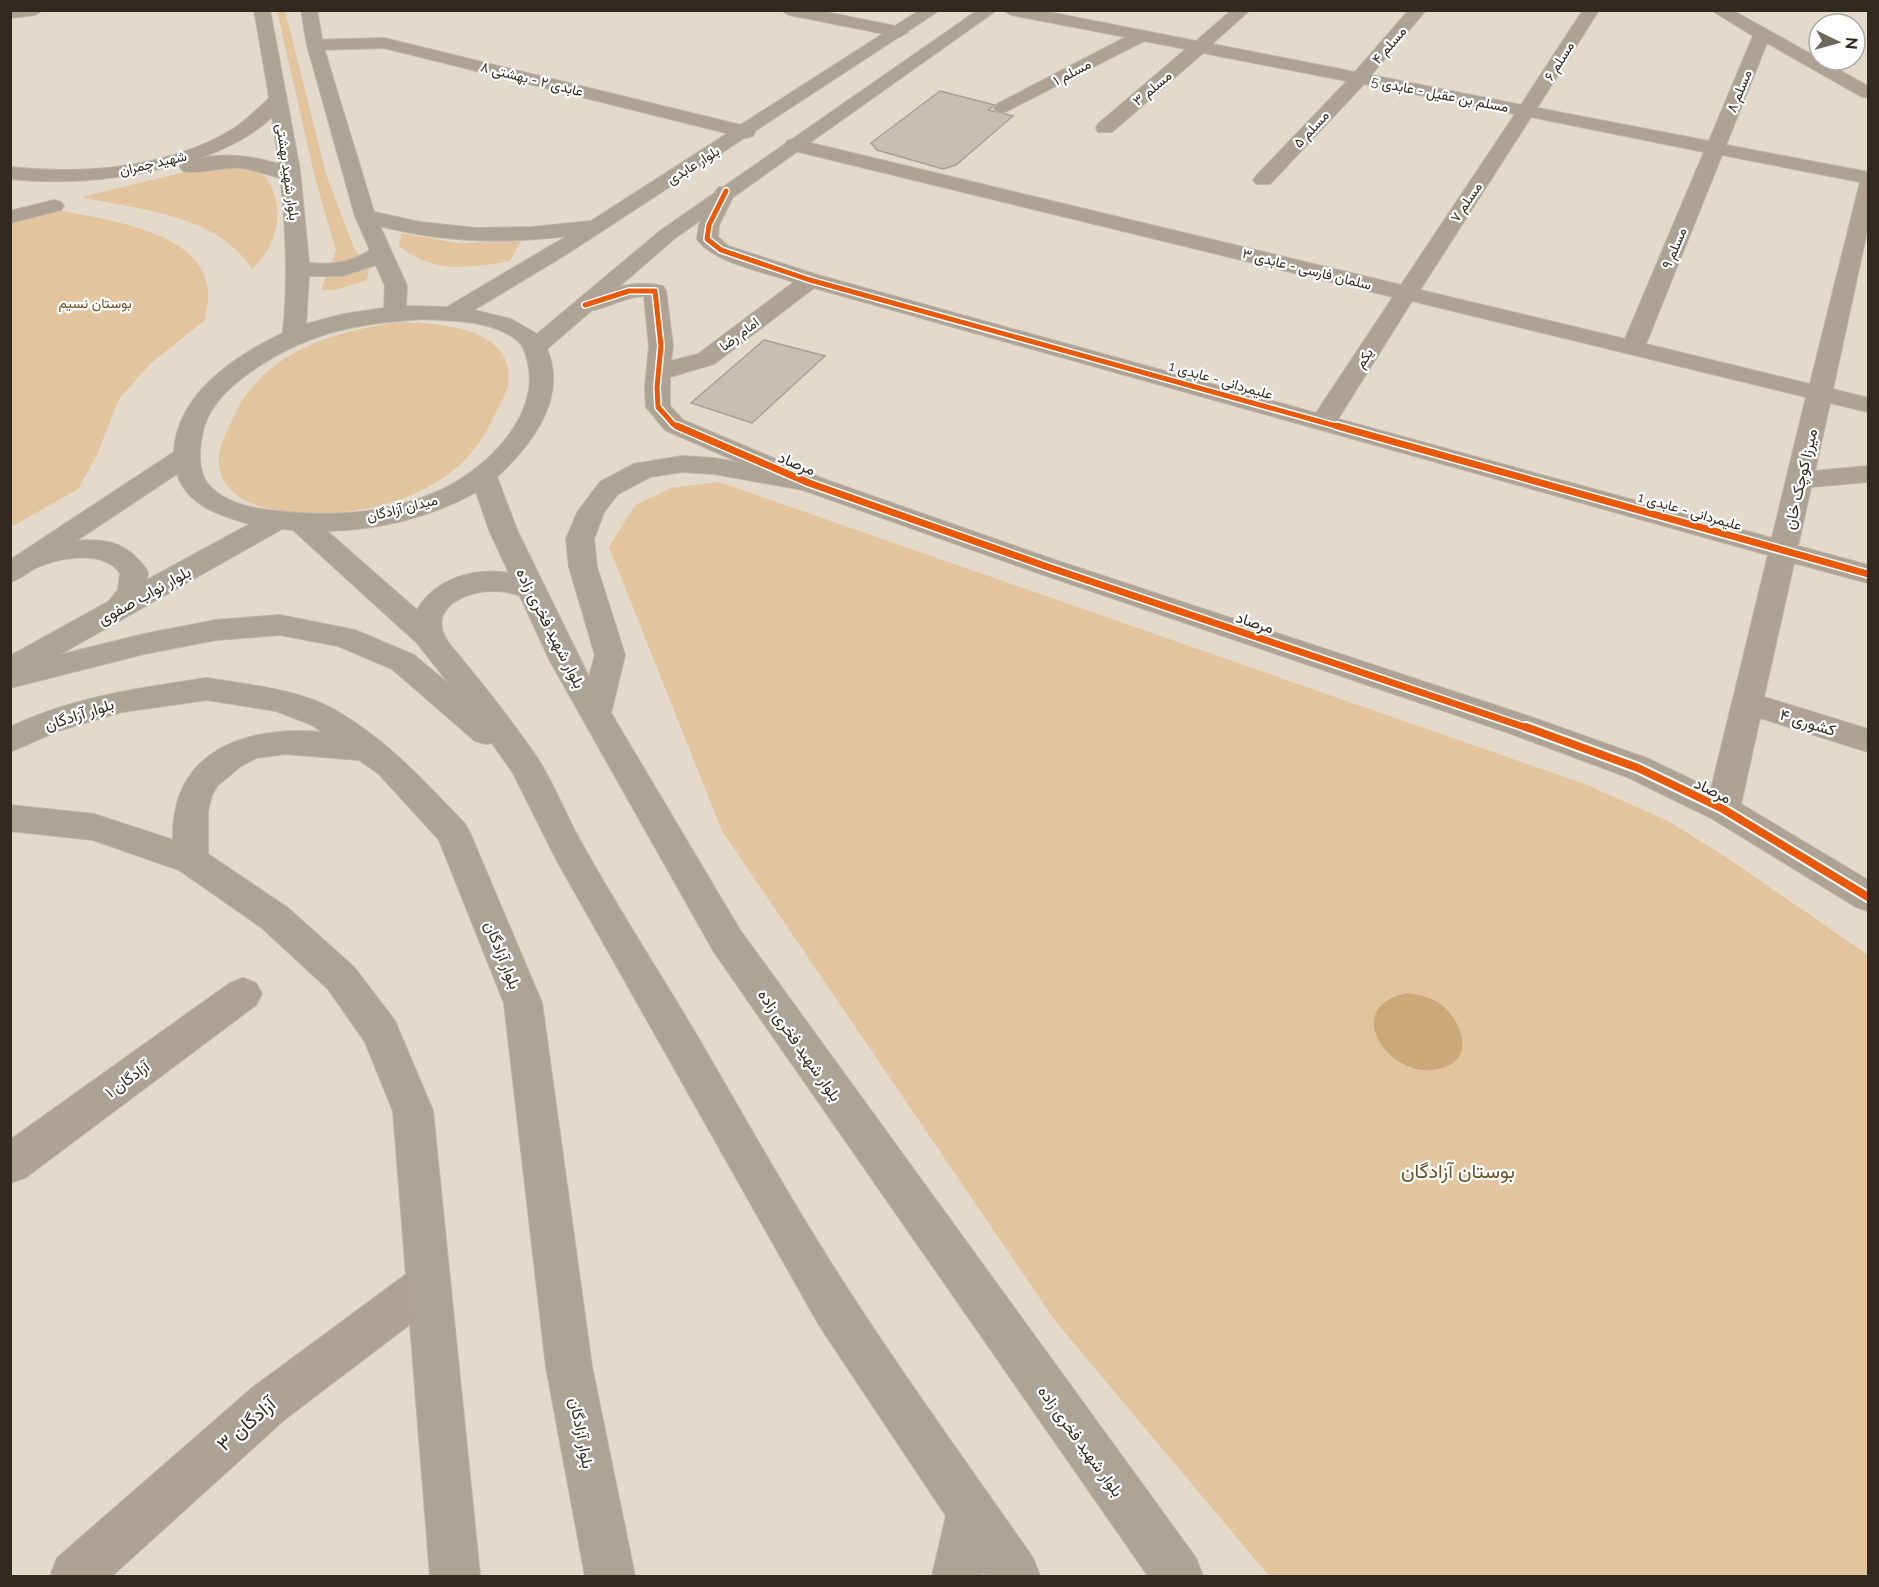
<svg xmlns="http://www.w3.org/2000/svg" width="1879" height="1587" viewBox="0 0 1879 1587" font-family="Raleway,Vazirmatn,sans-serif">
<rect width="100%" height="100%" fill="#e4dacc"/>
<!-- green -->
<g fill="#e2c59e">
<polygon points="277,11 285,11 326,174 354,248 369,270 367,280 335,290 321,290 336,251 315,178"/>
<path d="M231 166 260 171C288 200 280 244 252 269 217 214 139 210 81 197L185 172Z"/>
<path d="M49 208C95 219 195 227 207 284 210 296 207 308 205 320L150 364 119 399 96 457 78 489 11 527 10 221Z"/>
<path d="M401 233 457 243 521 241 510 261C471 268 432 274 399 246Z"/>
<path d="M402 322C440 323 517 328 508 385 506 395 499 406 495 414 482 444 462 468 433 484 394 507 346 515 302 514 280 513 245 506 230 489 214 471 217 451 227 431 233 420 237 408 244 398 279 346 344 329 402 322Z"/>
<polygon points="719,482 1585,784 1670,822 1729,859 1868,955 1868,1576 1269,1576 1056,1322 722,831 609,547 635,505 671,488"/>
</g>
<!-- water -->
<path fill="#caa87a" d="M1408 993C1419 995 1430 997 1439 1003 1461 1018 1477 1058 1442 1068 1391 1084 1337 1006 1408 993Z"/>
<!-- building -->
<g fill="#c7bfb4" stroke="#a8a096" stroke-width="1.5">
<polygon points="940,91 995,105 988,110 1013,116 956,165 943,169 877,150 871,143"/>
<polygon points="764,340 825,356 752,423 691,403"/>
</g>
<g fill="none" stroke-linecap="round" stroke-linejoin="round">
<!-- minor casing -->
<g stroke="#bfb6ab" stroke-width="2">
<g id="minor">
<polygon points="10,10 43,10 35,15 10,18"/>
<polygon points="781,10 816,10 900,27 908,32 900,37 789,15"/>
<path d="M1003 10H1038L1196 41 1232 10H1250L1212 44 1355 72 1409 10H1426L1371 75 1521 105 1583 10H1599L1537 108 1709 141 1753 36 1711 10H1732L1868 86V98L1862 97 1767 43 1726 145 1868 172V227L1833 389 1868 398V412L1830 403 1815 471 1868 466V482L1811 487 1798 546 1868 565V583L1794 563 1764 697 1868 729V752L1760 718 1741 804 1868 880V911L1856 907 1711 818 1627 777 1509 733 1035 572 800 489 665 430 646 407 645 387 649 346 644 296C622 296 599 315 577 310L574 305 577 300C606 290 632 279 663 286L666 291 673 346 671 361 698 354 794 282C767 273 712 262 697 239L699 225 716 191 719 187H733L736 191 719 225 718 237 728 246 818 275 1316 413 1393 297 787 149 785 145 787 141 794 139 1401 285 1515 114 1364 84 1270 184H1256L1253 180 1256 176 1347 81 1203 53 1112 132H1098L1096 128 1098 124 1186 49 1144 41 1003 113 997 112 994 108 997 104 1126 37 1011 15ZM1531 117 1704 152 1625 339 1420 290ZM1722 155 1860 182 1810 384 1646 344ZM814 288 1768 555 1711 789 1649 759 1531 717 1055 560 818 477 683 420 670 406V377L714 364ZM1412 301 1806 397 1772 538 1338 419Z"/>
<polygon points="384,38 753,128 755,132 753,136 746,138 384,48 315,50 307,45 315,40"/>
<path d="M278 95 284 96 287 100C266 130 230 147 198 159 231 151 265 158 296 170L299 174 296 178C281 182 257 169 240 168 223 166 197 175 183 171L180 167 183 163C126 179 69 185 10 179V167C83 175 169 168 233 129 247 120 259 107 272 96Z"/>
<polygon points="54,200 61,202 64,206 61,210 10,223 10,211"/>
<polygon points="243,978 256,983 262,994 256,1005 25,1178 10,1183 10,1140 230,983"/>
<polygon points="427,1263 442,1270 449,1285 442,1300 284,1420 112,1576 50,1576 57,1558 252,1388 412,1270"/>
</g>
</g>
<!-- major casing -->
<g stroke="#bfb6ab" stroke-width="2">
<g id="major">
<path d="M254 10H270L300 170 309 263C331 265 351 263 370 250L355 216 307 45 301 10H317L323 45 374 212 420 222 476 228 532 227 591 221 920 10H940L570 252 474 310 511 319 537 334 660 231 978 10H997L674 239 547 349C568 398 532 444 497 477L517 530 589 677 595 655 569 567 566 539 578 511 600 482 634 464 682 456 714 458 809 475 818 477 822 483 818 489 809 491 714 474 682 472 650 477 618 494 604 512 594 539 597 567 625 655 611 713 740 930 1196 1558 1203 1576H1148L714 952 550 661 520 596C485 580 416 603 451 646 481 682 510 718 536 756 554 783 565 814 581 842 617 907 658 970 696 1034 747 1121 796 1210 851 1294 909 1384 972 1470 1033 1558L1040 1576H986L983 1572 982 1576H932L946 1516 819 1325 556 859 513 773 492 743 486 744 475 741 392 669 338 646 280 635 216 640 144 654 10 688V656L108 602 118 590 120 573C104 550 63 557 40 566 29 570 22 579 10 582V560L174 452C177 394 235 356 283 333 294 224 273 118 254 10ZM380 226C441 242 505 244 567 236L447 307 406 306 407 286ZM376 265 385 286 384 308 344 314 306 324 309 276H342ZM424 319C455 321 495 320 519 342 525 348 526 356 528 363 540 416 487 468 443 489 395 512 339 517 287 512 261 510 226 506 208 484 198 472 199 450 202 436 206 411 223 393 242 378 300 334 353 323 424 319ZM177 474C188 506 220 516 250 524L147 580 148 572C130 544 109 538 76 541ZM476 492 489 530 509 573C474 567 435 579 417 610L327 531C378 530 432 517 476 492ZM282 529 293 530 417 643 450 685 414 655 355 630 280 615 216 620 144 634 59 655Z"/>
<path d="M207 678C248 685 298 689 335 710 386 739 425 782 465 824L470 833 542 1003 592 1367 635 1576H585L546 1367 504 1003 439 840 379 774 359 760 285 754 256 758 241 766 217 786 212 795 208 811V854L288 908 354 967 395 1021 433 1111 480 1576H430L393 1111 365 1042 328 989 262 928 179 870 93 840 10 831V805L94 814 173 840C171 750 245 726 322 732L312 725 276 711 207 700 122 712 58 731 10 752V727C72 697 140 688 207 678Z"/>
</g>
</g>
<!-- minor -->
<use href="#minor" fill="#ada293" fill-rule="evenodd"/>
<!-- major -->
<use href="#major" fill="#aea495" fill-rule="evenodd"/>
<!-- cycleway-far2 casing -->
<g stroke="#fff" stroke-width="8">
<g id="cycleway-far2">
<polyline points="726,191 709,225 707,239 721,250 810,280 1343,428"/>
<polyline points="585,305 629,291 655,291 661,346 657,387 658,407 674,425 681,428"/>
</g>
</g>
<!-- cycleway-far1 casing -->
<g stroke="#fff" stroke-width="10">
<g id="cycleway-far1">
<polyline points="677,426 809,483 1045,566 1530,729"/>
<polyline points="1337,426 1868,574"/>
</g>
</g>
<!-- cycleway casing -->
<g stroke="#fff" stroke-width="12">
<polyline id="cycleway" points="1526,727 1638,768 1723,809 1868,897"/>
</g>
<!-- cycleway-far2 -->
<use href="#cycleway-far2" stroke="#e8590c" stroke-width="5"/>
<!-- cycleway-far1 -->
<use href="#cycleway-far1" stroke="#e8590c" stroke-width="7"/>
<!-- cycleway -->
<use href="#cycleway" stroke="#e8590c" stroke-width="8"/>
</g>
<g text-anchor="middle" stroke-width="4.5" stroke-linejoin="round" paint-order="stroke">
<!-- far-street labels -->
<g font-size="14" fill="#322a20" stroke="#fff">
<text transform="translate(1389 45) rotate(-49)" y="5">مسلم ۴</text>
<text transform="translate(1559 61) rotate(-58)" y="5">مسلم ۶</text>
<text transform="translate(1072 72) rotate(-28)" y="5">مسلم ۱</text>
<text transform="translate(532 79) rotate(14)" y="5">عابدی ۲ - بهشتی ۸</text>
<text transform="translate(1152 88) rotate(-40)" y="5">مسلم ۳</text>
<text transform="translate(1739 91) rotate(-68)" y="5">مسلم ۸</text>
<text transform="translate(1440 94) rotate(11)" y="5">مسلم بن عقیل - عابدی 5</text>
<text transform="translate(1311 129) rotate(-47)" y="5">مسلم ۵</text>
<text transform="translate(153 163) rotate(-13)" y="5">شهید چمران</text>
<text transform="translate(693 165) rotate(-32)" y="5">بلوار عابدی</text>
<text transform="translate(288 172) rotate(82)" y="5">بلوار شهید بهشتی</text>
<text transform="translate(1466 202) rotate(-56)" y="5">مسلم ۷</text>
<text transform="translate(1674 248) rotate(-67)" y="5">مسلم ۹</text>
<text transform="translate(1307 269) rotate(14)" y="5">سلمان فارسی - عابدی ۳</text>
<text transform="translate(739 334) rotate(-37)" y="5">امام رضا</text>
<text transform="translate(1364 358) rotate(-58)" y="5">یکم</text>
<text transform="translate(1221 380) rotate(16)" y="5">علیمردانی - عابدی 1</text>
<text transform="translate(402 508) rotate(-14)" y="5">میدان آزادگان</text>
<text transform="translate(1690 511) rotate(16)" y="5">علیمردانی - عابدی 1</text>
</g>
<!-- far-park labels -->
<g font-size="14" fill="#6f5022" stroke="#fff">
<text x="95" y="308">بوستان نسیم</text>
</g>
<!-- street labels -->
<g font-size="16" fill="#322a20" stroke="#fff">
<text transform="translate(797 463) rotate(22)" y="6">مرصاد</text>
<text transform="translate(1800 479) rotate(-77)" y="6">میرزا کوچک خان</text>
<text transform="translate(144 595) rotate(-29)" y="6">بلوار نواب صفوی</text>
<text transform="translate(1255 622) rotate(18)" y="6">مرصاد</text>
<text transform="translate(551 628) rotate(63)" y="6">بلوار شهید فخری زاده</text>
<text transform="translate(79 714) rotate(-18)" y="6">بلوار آزادگان</text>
<text transform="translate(1808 722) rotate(17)" y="6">کشوری ۴</text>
<text transform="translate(1713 790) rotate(26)" y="6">مرصاد</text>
<text transform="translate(503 955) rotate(68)" y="6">بلوار آزادگان</text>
<text transform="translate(800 1045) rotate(55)" y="6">بلوار شهید فخری زاده</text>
<text transform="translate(127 1079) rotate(-36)" y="6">آزادگان ۱</text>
<text transform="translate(582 1433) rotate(79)" y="6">بلوار آزادگان</text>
<text transform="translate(1081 1441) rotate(54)" y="6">بلوار شهید فخری زاده</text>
</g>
<!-- near-park labels -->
<g font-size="20" fill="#6f5022" stroke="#fff">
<text x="1458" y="1178">بوستان آزادگان</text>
</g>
<!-- near-street labels -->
<g font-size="20" fill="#322a20" stroke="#fff">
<text transform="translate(246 1424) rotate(-41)" y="7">آزادگان ۳</text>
</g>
</g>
<!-- border -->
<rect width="1879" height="1587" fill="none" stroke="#322a20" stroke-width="24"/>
<!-- north arrow -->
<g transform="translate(1837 42) rotate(95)"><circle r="28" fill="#ffffff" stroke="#adaaa6" stroke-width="1.5"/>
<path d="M0-4.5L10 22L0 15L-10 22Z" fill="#70685c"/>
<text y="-9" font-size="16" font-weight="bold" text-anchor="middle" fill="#322a20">N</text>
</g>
</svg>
